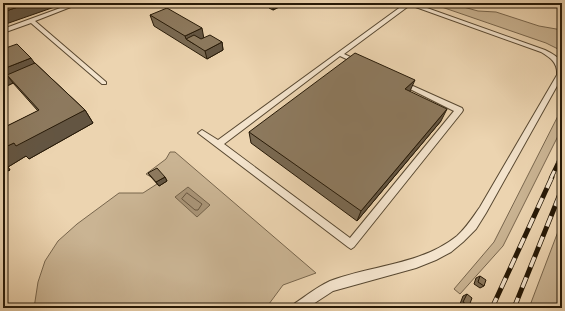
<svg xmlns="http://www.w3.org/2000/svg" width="565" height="311" viewBox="0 0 565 311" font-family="'Sorts Mill Goudy',serif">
<rect width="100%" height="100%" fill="#ecd4b0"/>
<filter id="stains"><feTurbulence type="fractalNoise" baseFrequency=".005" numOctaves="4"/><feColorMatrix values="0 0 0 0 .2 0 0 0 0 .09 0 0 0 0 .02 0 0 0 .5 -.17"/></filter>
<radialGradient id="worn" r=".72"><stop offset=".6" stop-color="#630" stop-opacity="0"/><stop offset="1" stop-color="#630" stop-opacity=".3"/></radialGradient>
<!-- green -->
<g fill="#cab493" stroke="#78664d">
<polygon points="430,3 449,3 478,11 496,12 539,26 562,30 562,51 546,43"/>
<polygon points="562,108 562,128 503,246 460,294 454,289 494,242"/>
<polygon points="170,152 175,152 316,273 283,285 266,308 34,308 38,282 45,261 58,241 77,224 119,193 143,193 157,184 159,186 166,181 159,172 151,177 146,174 166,159"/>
<polygon points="562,221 562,308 529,308"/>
</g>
<!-- water -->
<polygon fill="#a99477" stroke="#75634a" points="188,187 210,205 197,217 175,197"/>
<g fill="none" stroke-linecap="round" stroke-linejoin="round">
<!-- shore -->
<polygon stroke="#68563f" stroke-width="1" points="187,193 202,204 198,210 195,210 182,199"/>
<!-- lane casing -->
<g stroke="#584831" stroke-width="2">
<g id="lane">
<polygon points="74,3 81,3 35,21 106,82 106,84 102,84 31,23 3,33 3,29"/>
<path d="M406 3H413L545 50C561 58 562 60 562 77L486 213 476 229 463 242 451 252 436 260 416 268 333 291 307 308H292L294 304C306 296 317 287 330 281 372 265 421 265 457 236 466 228 473 217 480 207L557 75C558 63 551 58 541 52L410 5 344 54 359 61V63H355L340 56 224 144 350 238 454 111 400 84V82H404L462 108 463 110 462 112 354 247 351 249 348 247 198 133 202 130 218 140Z"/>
</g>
</g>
<!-- lane -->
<use href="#lane" fill="#f3e3cc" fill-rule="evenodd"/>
<!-- rail-far1 casing -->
<g stroke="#261907" stroke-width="4.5">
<polyline id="rail-far1" points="551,178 562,155"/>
</g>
<!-- rail casing -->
<g stroke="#261907" stroke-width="5">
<g id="rail">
<polyline points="492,308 552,177"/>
<polyline points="514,308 562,189"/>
</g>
</g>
<!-- rail-far1 -->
<use href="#rail-far1" stroke="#f3e3cc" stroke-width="3" stroke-dasharray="8" stroke-linecap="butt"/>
<!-- rail -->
<use href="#rail" stroke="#f3e3cc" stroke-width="3.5" stroke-dasharray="11" stroke-linecap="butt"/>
</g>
<!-- wall -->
<g fill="#796952" stroke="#261907">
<polygon points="269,4 279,7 273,10 269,8"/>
<polygon points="150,15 204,38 222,42 223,50 207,59 154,26"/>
<polygon points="3,49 35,63 85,110 93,123 29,159 26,156 8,167 10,170 3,173 3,128 38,111 13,83 3,88"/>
<polygon points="410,91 410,92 441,121 357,221 251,143 249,132"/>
<polygon points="148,173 165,177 167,181 159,186 151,177"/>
<polygon points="480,276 484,286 480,288 474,284 476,278"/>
<polygon points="467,294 469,306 466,308 460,304 463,296"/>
</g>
<!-- shaded-wall -->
<g fill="#635542" stroke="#261907">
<polygon points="30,3 66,3 3,25 3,12"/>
<polygon points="279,3 279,7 273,10 273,6"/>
<polygon points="202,28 204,39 194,44 186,39 185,36"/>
<polygon points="222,42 223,50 207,59 205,51"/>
<polygon points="31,58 40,71 7,75 13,83 3,88 3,69"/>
<polygon points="415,80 410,91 401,100 405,89"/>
<polygon points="447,109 441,121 357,221 361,211"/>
<polygon points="85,110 93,123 29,159 26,156 8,167 10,170 3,173 3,148"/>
<polygon points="165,177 167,181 159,186 156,182"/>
</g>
<!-- building -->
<g fill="#8d7a5f" stroke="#261907">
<polygon points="3,3 30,3 3,12"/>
<polygon points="271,3 279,3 273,6 269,4"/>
<polygon points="167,8 202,28 185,36 150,15"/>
<polygon points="194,35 201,39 210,35 222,42 205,51 186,39"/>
<polygon points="17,44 31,58 3,69 3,49"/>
<polygon points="355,53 415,80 405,89 447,109 361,211 249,132"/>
<polygon points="35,63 85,110 16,146 14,143 3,148 3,128 39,110 7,75"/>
<polygon points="157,168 165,177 156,182 148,173"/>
<polygon points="480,276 486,280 484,286 478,282"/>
<polygon points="467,294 472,298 469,306 463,302"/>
</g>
<!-- margin -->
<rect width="565" height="311" fill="none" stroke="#ecd4b0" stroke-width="16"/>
<rect x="4" y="4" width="557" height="303" fill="none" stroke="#261907" stroke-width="2"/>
<rect x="8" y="8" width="549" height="295" fill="none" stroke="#261907"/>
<rect width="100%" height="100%" filter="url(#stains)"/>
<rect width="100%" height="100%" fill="url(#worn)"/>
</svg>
